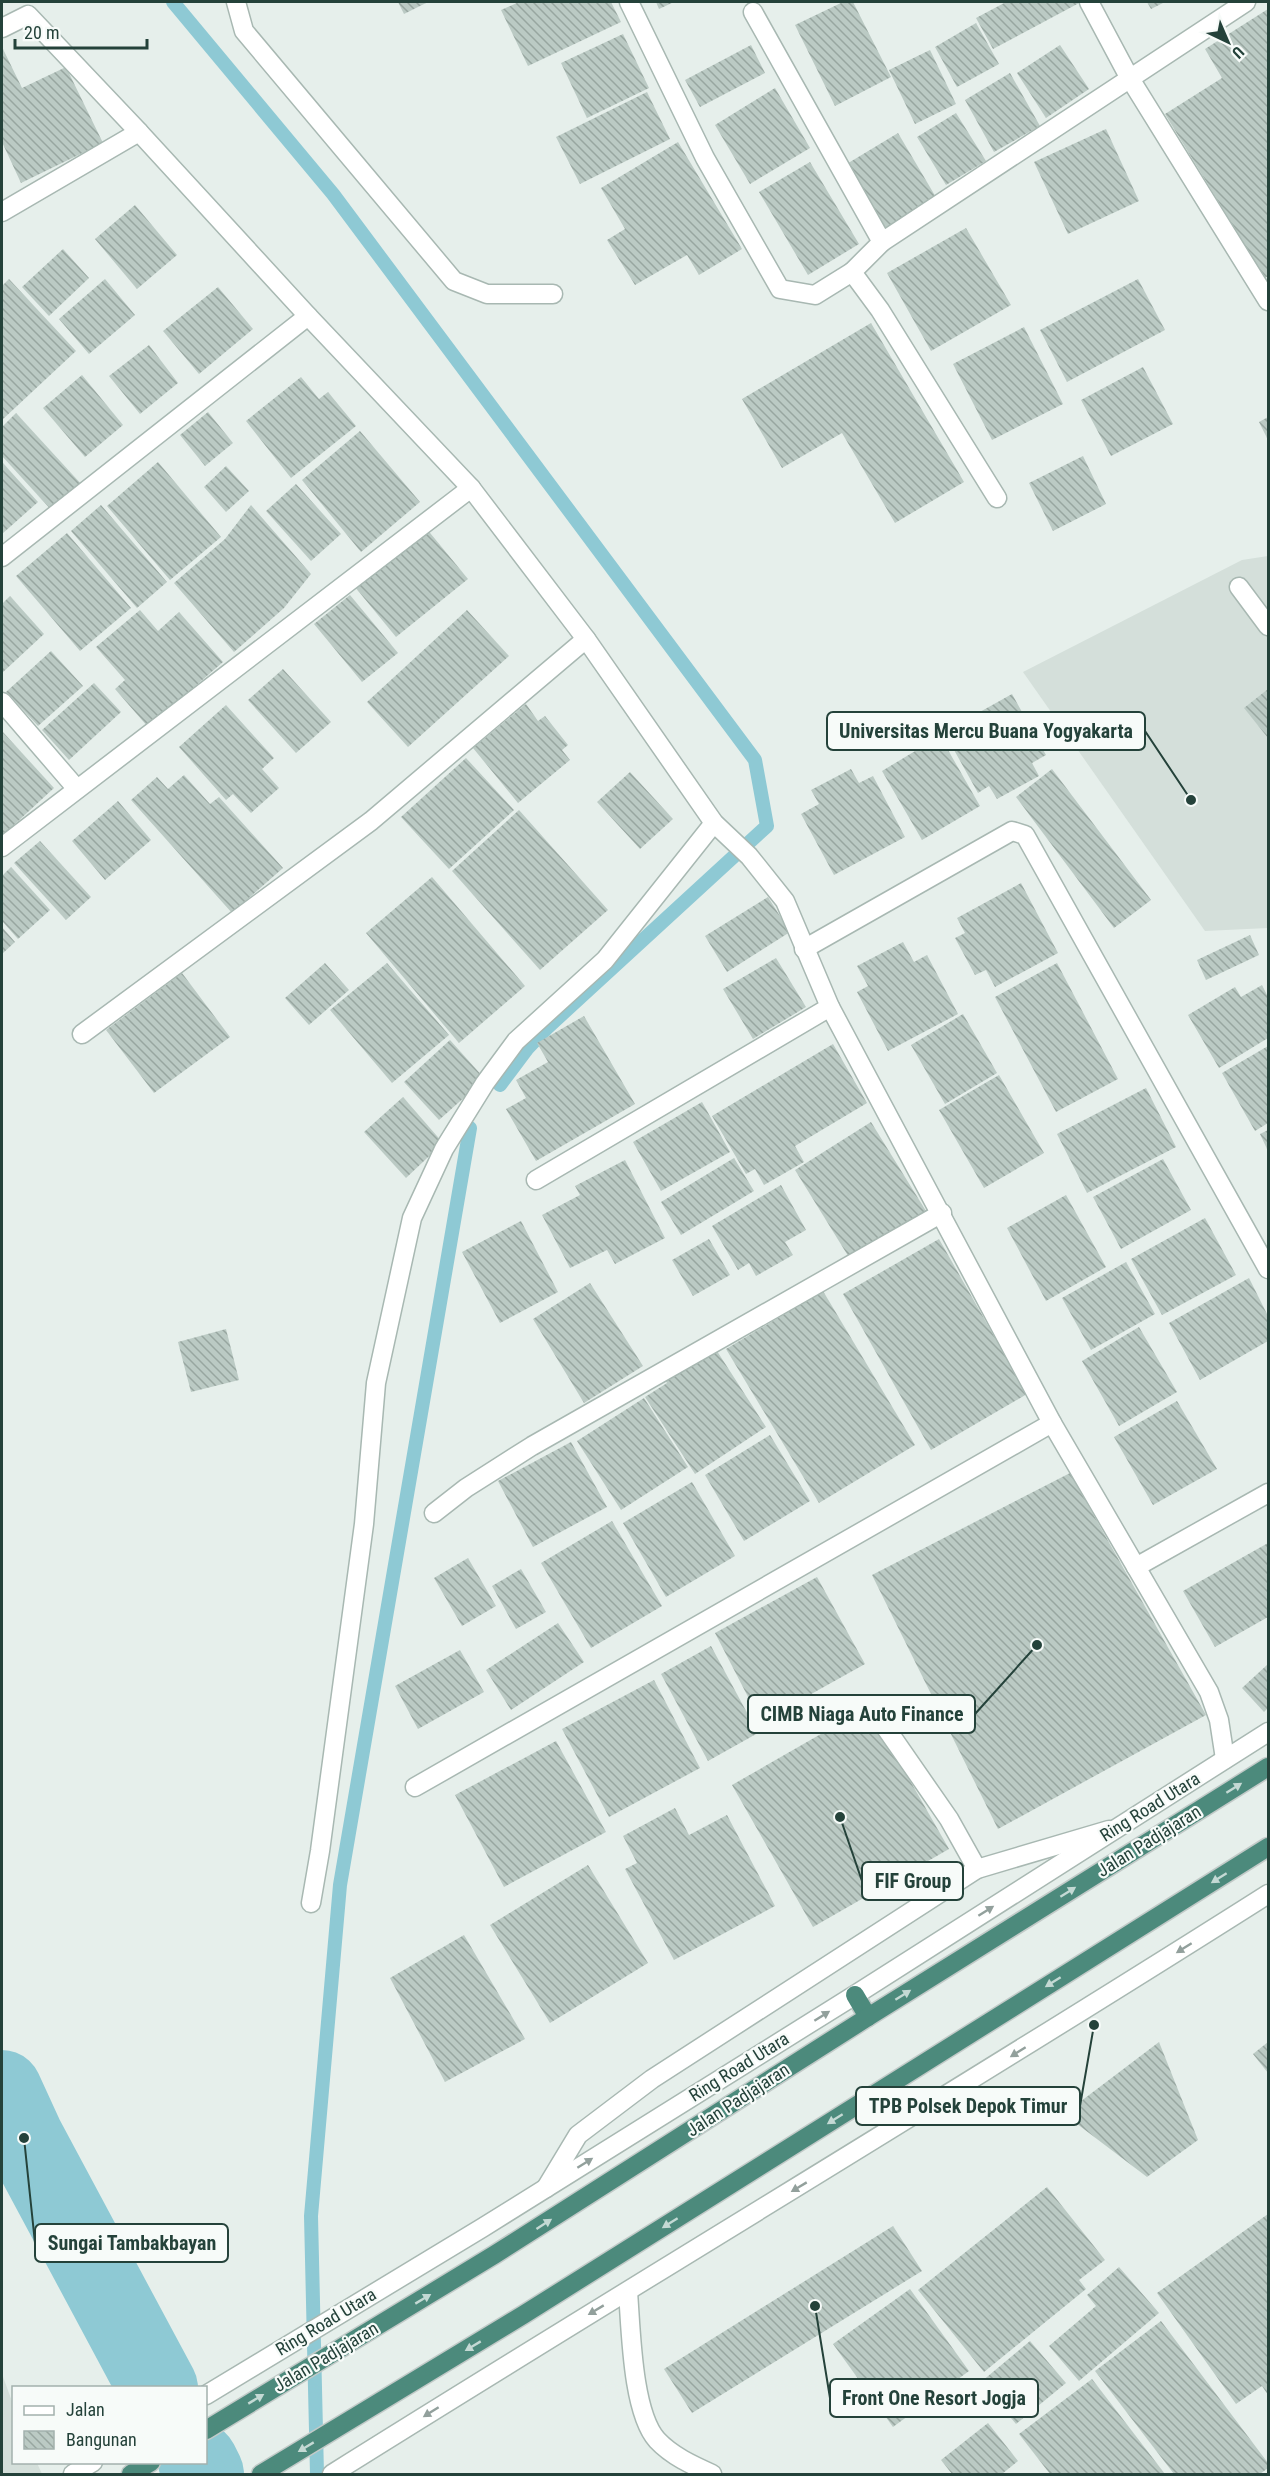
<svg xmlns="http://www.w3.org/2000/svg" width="1270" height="2476" viewBox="0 0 1270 2476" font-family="'Roboto Condensed',sans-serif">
<defs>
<pattern id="building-back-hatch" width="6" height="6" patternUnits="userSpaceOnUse" patternTransform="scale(1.5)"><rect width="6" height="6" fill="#bbcac4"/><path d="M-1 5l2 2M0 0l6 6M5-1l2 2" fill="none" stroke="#98a6a0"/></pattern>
</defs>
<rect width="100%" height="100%" fill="#e6efeb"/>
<!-- built -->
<g fill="#d4dfda">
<polygon points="1268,556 1268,928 1205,931 1023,672 1242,560"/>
<polygon points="2,2374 13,2404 14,2462 37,2463 42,2474 2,2474"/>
</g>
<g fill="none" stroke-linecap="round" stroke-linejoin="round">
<!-- stream -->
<g stroke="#8ec9d4" stroke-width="14">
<polyline points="173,2 333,194 755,760 767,826 548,1027 527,1049 500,1085"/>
<polyline points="317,2474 311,2216 340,1885 470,1128"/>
</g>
<!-- river -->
<g stroke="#8ec9d4" stroke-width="80">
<polyline points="2,2090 24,2138 158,2388"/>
<polyline points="198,2462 204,2474"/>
</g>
</g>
<!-- building -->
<g fill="url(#building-back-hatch)">
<polygon points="398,2 428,2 404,14"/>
<polygon points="519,2 611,2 621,22 528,66 501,10"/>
<polygon points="656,2 674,2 659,9"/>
<polygon points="843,2 853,2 891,77 835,106 795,25"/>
<polygon points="1006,2 1081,2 993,49 976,18"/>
<polygon points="1147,2 1165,2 1151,9"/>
<polygon points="1268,9 1268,276 1265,278 1165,114 1222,78 1205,49"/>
<polygon points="976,23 999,64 957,87 935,47"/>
<polygon points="623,34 649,88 587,118 561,63"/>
<polygon points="751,45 765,73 700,107 685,80"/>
<polygon points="1060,45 1089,89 1046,118 1017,73"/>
<polygon points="3,49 22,88 66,67 103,143 21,183 2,142"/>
<polygon points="930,50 956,104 915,124 889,70"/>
<polygon points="1010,73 1040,126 994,152 965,100"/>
<polygon points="775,88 810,148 750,184 715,125"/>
<polygon points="647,92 670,139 580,184 556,137"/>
<polygon points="956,113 986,161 946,185 917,137"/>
<polygon points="1106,129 1139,201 1068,234 1034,162"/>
<polygon points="898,133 937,199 884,231 845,165"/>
<polygon points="678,142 742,249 699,275 687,255 635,285 607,240 625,229 601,188"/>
<polygon points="810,162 859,244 808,275 759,192"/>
<polygon points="135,205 177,255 137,289 95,239"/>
<polygon points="966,228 1011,305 931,351 887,273"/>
<polygon points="63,249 89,278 49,316 22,287"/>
<polygon points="9,279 76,351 2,420 2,286"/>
<polygon points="105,279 135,315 89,354 59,319"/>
<polygon points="1138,279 1165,330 1067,382 1040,330"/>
<polygon points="218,287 253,329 199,374 163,331"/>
<polygon points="871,323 964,482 895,523 842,433 782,468 742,399"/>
<polygon points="1024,327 1063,404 992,440 953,364"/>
<polygon points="149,345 178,383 140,414 109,376"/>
<polygon points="1143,367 1173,424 1111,456 1081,400"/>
<polygon points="82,375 123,425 85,457 43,408"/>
<polygon points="301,377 319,399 328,392 356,426 291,478 246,421"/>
<polygon points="208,412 233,443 205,466 180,435"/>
<polygon points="16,413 83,486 54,513 2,456 2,427"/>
<polygon points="1268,417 1268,440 1259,422"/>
<polygon points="360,431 420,502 361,552 302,480"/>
<polygon points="1083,456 1106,504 1053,531 1029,483"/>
<polygon points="2,462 38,502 2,534"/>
<polygon points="158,462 221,537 170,580 107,506"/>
<polygon points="226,466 249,491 226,512 204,487"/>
<polygon points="296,484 341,534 311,561 266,511"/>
<polygon points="101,505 167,582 137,608 71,531"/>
<polygon points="251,505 311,574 284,608 234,652 174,583 225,539"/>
<polygon points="426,528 468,579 396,637 355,587"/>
<polygon points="67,533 131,608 80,651 16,576"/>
<polygon points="350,595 398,653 362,682 314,624"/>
<polygon points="10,596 44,634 2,673 2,604"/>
<polygon points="140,610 158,631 179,612 223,662 148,727 115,689 125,680 96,647"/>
<polygon points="467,610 509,656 408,747 367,702"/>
<polygon points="51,651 83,686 38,726 6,692"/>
<polygon points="283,669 331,722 296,753 248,700"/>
<polygon points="94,683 121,712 69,760 42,730"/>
<polygon points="1268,689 1268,738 1244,708"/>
<polygon points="1012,694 1046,755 1032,763 1039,776 997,799 989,786 978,793 944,732"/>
<polygon points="526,704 538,721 545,716 568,745 562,750 570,760 518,803 473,748"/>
<polygon points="226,705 274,758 262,769 279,788 251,813 233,794 226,800 179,747"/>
<polygon points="2,731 54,788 3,835 2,834"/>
<polygon points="940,736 980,806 922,840 882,771"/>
<polygon points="466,758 514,810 449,869 401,817"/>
<polygon points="851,769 859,783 873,776 905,837 834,875 801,814 819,804 811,790"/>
<polygon points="1052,769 1151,900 1114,928 1016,797"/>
<polygon points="630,772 673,819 640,849 597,802"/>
<polygon points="184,775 210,804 219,797 283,868 232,913 131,800 157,777 168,789"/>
<polygon points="118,801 151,840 105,880 72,841"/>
<polygon points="519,810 608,910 540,970 452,871"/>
<polygon points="40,841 91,897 66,920 14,863"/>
<polygon points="11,867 50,910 18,939 2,921 2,876"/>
<polygon points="432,877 525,986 459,1043 366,933"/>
<polygon points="1021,883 1058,953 995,987 986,970 975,975 955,938 965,933 957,918"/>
<polygon points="768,897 790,932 727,972 705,936"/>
<polygon points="2,927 15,942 2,954"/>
<polygon points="1250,935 1259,955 1206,980 1197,960"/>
<polygon points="903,942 914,962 927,955 958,1014 888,1051 857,992 868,986 857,966"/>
<polygon points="776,958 806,1007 753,1039 723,989"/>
<polygon points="325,963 349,990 309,1025 285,998"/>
<polygon points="387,963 449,1035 392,1083 330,1010"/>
<polygon points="1057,963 1118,1079 1056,1112 995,997"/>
<polygon points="182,973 230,1037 154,1093 106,1030"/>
<polygon points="1262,985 1268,997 1268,1038 1219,1068 1188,1015 1235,987 1241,997"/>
<polygon points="963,1014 997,1073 945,1104 911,1045"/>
<polygon points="584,1016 635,1104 536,1161 506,1109 526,1098 516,1080 548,1062 537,1043"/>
<polygon points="450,1040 485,1079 439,1120 404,1082"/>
<polygon points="833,1044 867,1103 795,1146 804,1162 764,1185 755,1169 746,1174 712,1116"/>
<polygon points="1268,1046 1268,1123 1255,1131 1222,1073"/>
<polygon points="999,1075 1044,1153 984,1188 939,1110"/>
<polygon points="1146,1088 1176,1147 1087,1193 1057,1134"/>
<polygon points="403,1097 443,1143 406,1178 364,1132"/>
<polygon points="702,1102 730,1152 661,1191 633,1142"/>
<polygon points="871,1122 926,1211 850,1259 795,1170"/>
<polygon points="1268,1130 1268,1151 1260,1134"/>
<polygon points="734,1158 754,1191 681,1235 661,1202"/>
<polygon points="1163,1159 1191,1210 1121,1249 1093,1197"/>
<polygon points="625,1160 665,1238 615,1264 607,1250 570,1268 542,1215 580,1195 575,1186"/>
<polygon points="781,1185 806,1230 785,1242 793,1255 756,1276 749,1263 738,1270 712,1226"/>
<polygon points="1066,1195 1106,1267 1046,1301 1007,1228"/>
<polygon points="1205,1218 1236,1275 1162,1315 1131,1259"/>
<polygon points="521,1221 558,1292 500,1323 462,1252"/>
<polygon points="709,1239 730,1275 693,1296 672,1260"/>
<polygon points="939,1239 1027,1394 931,1450 843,1294"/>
<polygon points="1126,1262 1155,1314 1091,1350 1062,1298"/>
<polygon points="1249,1278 1268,1316 1268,1341 1200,1380 1169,1323"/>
<polygon points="590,1283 643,1366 584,1403 533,1319"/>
<polygon points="823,1291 915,1445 819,1503 726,1349"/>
<polygon points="1139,1327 1177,1392 1119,1426 1082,1361"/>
<polygon points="226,1329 239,1380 191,1392 178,1342"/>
<polygon points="717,1351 766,1427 695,1474 645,1397 667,1383 663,1377 699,1353 703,1360"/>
<polygon points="644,1398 688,1467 621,1510 577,1441"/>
<polygon points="1177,1401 1217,1469 1153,1505 1114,1437"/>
<polygon points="770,1435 810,1501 744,1541 705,1475"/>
<polygon points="571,1442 607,1507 533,1547 498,1481"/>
<polygon points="1070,1473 1206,1715 998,1829 872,1575"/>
<polygon points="692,1482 735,1556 666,1597 623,1523"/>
<polygon points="612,1521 662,1606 591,1648 541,1563"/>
<polygon points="1268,1543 1268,1617 1215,1647 1183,1591"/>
<polygon points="468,1558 496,1606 462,1626 434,1578"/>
<polygon points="521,1569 546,1612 516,1629 492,1586"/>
<polygon points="817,1577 865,1664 761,1722 715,1633"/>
<polygon points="558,1623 584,1662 511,1710 486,1670"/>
<polygon points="711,1646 758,1733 708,1761 661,1674"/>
<polygon points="460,1650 484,1692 418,1729 395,1686"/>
<polygon points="1268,1664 1268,1708 1264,1712 1242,1688"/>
<polygon points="654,1680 700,1768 609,1817 562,1729"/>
<polygon points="868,1707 949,1849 813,1927 732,1785"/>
<polygon points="556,1741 606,1832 504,1887 455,1795"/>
<polygon points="675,1808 689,1835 727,1815 775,1906 674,1960 625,1869 637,1863 623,1836"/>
<polygon points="588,1865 648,1963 550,2023 490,1925"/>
<polygon points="464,1935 525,2039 445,2082 390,1978"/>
<polygon points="1159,2042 1198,2140 1147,2177 1064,2114"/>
<polygon points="1268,2042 1268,2073 1253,2054"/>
<polygon points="1047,2187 1105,2260 1079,2280 1086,2289 984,2372 918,2290"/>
<polygon points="1268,2214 1268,2395 1262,2386 1236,2404 1157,2293"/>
<polygon points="893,2226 922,2271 692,2413 664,2369"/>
<polygon points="1119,2267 1159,2313 1079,2381 1049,2346 1096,2306 1087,2295"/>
<polygon points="910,2289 969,2371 893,2427 833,2344"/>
<polygon points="1161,2321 1268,2463 1268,2468 1260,2474 1174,2474 1095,2371"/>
<polygon points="1030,2341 1066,2383 1016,2424 981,2382"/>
<polygon points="1092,2379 1165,2474 1050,2474 1019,2434"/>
<polygon points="988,2423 1018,2461 1002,2474 952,2474 941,2460"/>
</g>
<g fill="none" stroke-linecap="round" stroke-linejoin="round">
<!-- service casing -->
<g stroke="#a8b8b2" stroke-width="21">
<g id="service">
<polyline points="236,2 244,31 454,281 487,294 553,294"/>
<polyline points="1239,587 1268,626"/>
<polyline points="881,1721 949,1819 977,1869"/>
<polyline points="546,2188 578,2135 652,2079 977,1869 1109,1830"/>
</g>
</g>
<!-- minor casing -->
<g stroke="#a8b8b2" stroke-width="21">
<g id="minor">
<polyline points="629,2 705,158 780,289 815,295 852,272"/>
<polyline points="1089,2 1129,77 1268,301"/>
<polyline points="753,12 882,242 1246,2"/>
<polyline points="2,28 28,15 139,132"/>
<polyline points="2,212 139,132 308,316 471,488 586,639 714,823 749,856 785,901 830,1007 1052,1423 1209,1692 1219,1720 1225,1759"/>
<polyline points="882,242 852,272 880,310 997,498"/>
<polyline points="2,557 308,316"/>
<polyline points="2,702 77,789"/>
<polyline points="2,847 471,488"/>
<polyline points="804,949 1012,831 1025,835 1268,1269"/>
<polyline points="82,1034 371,821 586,639"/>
<polyline points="536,1180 830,1007"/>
<polyline points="434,1513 466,1488 532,1446 942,1213"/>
<polyline points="1136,1567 1268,1493"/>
<polyline points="415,1787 1052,1423"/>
<polyline points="311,1903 320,1851 364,1524 376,1383 412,1218 444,1149 485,1083 516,1041 605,960 714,823"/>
<path d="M628 2292C631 2329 632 2412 657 2440 672 2456 692 2465 712 2474"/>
</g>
</g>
<!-- tertiary casing -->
<g stroke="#a8b8b2" stroke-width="21">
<g id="tertiary">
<polyline points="206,2395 482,2228 855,1995 1268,1732"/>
<polyline points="73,2474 93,2462"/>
<path d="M332 2474C643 2279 958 2091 1268 1894"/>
</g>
</g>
<!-- trunk casing -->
<g stroke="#c2cac8" stroke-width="21">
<g id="trunk">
<polyline points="855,1995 868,2017"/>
<polyline points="206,2430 494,2255 868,2017 1268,1767"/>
<polyline points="131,2474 151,2462"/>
<polyline points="261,2474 523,2315 1268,1847"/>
</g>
</g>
<!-- service -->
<use href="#service" stroke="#fff" stroke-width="18"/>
<!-- minor -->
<use href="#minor" stroke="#fff" stroke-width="18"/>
<!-- tertiary -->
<use href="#tertiary" stroke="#fff" stroke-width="18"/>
<!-- trunk -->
<use href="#trunk" stroke="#4c8a7c" stroke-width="18"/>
</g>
<!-- one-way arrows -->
<defs><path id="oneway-solid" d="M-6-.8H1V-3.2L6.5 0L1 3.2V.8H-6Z" transform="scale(1.5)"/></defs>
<g fill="#c4d9d4">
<use href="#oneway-solid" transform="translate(1234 1788) rotate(-32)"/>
<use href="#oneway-solid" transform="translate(1219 1878) rotate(148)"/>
<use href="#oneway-solid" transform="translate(1068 1892) rotate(-32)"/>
<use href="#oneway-solid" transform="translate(1053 1982) rotate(148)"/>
<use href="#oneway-solid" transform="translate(903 1995) rotate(-32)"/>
<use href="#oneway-solid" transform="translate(835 2119) rotate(148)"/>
<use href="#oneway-solid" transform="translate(670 2223) rotate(148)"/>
<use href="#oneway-solid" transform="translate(544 2224) rotate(-33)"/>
<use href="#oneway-solid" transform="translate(423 2299) rotate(-31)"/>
<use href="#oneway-solid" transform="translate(473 2346) rotate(149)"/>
<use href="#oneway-solid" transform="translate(256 2399) rotate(-31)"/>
<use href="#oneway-solid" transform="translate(306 2447) rotate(149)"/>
</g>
<g fill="#92a09c">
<use href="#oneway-solid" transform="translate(986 1911) rotate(-32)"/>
<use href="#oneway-solid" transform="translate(1184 1948) rotate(148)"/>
<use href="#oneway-solid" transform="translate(822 2016) rotate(-32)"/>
<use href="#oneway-solid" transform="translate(1018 2052) rotate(148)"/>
<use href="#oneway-solid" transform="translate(585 2163) rotate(-32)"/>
<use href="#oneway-solid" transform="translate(799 2187) rotate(149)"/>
<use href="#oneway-solid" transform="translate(596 2310) rotate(149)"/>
<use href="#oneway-solid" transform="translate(431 2412) rotate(148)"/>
</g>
<g text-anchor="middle" stroke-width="4.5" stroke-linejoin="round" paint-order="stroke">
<!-- street labels -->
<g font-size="18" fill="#24423a" stroke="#f7fbf9">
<text transform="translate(1150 1807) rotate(-32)" y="6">Ring Road Utara</text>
<text transform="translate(1149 1841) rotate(-32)" y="6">Jalan Padjajaran</text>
<text transform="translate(739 2067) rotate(-32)" y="6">Ring Road Utara</text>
<text transform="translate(738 2100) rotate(-33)" y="6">Jalan Padjajaran</text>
<text transform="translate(326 2322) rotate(-31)" y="6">Ring Road Utara</text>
<text transform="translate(326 2357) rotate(-31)" y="6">Jalan Padjajaran</text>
</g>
</g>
<!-- callouts -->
<path fill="none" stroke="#24423a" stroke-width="2" d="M1191 800L1145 731M1037 1645L975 1714M840 1817L862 1881M1094 2025L1080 2106M24 2138L35 2243M815 2306L830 2398"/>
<g fill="#24423a" stroke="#f7fbf9" stroke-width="2">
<circle cx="1191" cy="800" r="6"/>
<circle cx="1037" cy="1645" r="6"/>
<circle cx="840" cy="1817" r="6"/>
<circle cx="1094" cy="2025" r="6"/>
<circle cx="24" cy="2138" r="6"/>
<circle cx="815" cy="2306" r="6"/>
</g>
<g fill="#f7fbf9" stroke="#24423a" stroke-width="2">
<rect x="827" y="712" width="318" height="38" rx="6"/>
<rect x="748" y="1695" width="227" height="38" rx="6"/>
<rect x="862" y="1862" width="101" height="38" rx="6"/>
<rect x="856" y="2087" width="224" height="38" rx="6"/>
<rect x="35" y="2224" width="193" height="38" rx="6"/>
<rect x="830" y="2379" width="208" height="38" rx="6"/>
</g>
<g font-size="20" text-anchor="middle" font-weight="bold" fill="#24423a">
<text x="986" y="738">Universitas Mercu Buana Yogyakarta</text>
<text x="862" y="1721">CIMB Niaga Auto Finance</text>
<text x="913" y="1888">FIF Group</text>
<text x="968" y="2113">TPB Polsek Depok Timur</text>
<text x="132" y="2250">Sungai Tambakbayan</text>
<text x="934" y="2405">Front One Resort Jogja</text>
</g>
<!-- border -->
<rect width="1270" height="2476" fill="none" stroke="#24423a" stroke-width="6"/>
<!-- legend -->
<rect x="12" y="2386" width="195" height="78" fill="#f7fbf9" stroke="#a3b1ad" stroke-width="1.5"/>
<rect x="24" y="2406" width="30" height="9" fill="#ffffff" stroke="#a3b1ad" stroke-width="1.5"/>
<text x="66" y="2416" font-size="18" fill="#24423a">Jalan</text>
<rect x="24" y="2431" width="30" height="18" fill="url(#building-back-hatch)" stroke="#a3b1ad" stroke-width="1.5"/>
<text x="66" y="2446" font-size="18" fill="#24423a">Bangunan</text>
<!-- north arrow -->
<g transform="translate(1228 42) rotate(136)" stroke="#f7fbf9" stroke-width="4.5" paint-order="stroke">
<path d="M0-4.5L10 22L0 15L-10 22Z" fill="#24423a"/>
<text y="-9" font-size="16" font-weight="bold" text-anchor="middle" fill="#24423a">U</text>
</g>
<!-- scale -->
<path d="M15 39v9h132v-9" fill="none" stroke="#24423a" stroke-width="3"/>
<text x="24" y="39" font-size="18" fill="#24423a" stroke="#f7fbf9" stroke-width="4.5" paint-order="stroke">20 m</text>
</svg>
